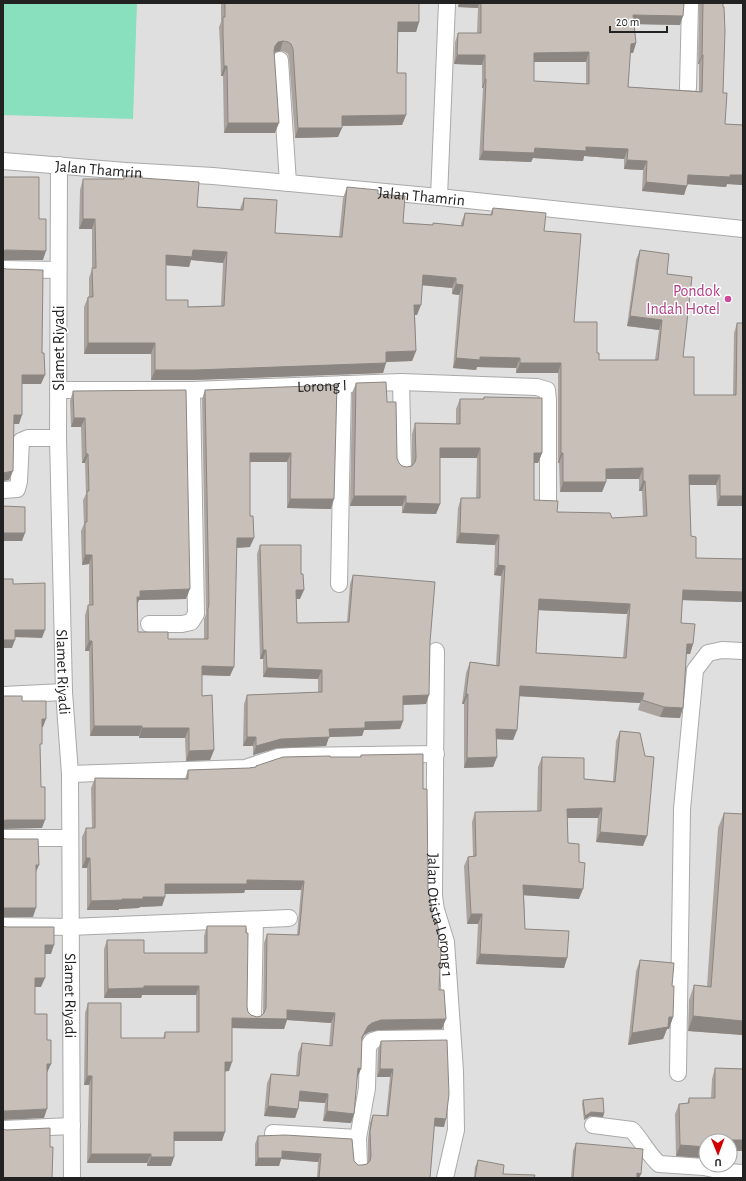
<svg xmlns="http://www.w3.org/2000/svg" width="746" height="1181" viewBox="0 0 746 1181" font-family="'Alegreya Sans',sans-serif">
<rect width="100%" height="100%" fill="#f2efe9"/>
<!-- residential -->
<path fill="#e0dfdf" fill-rule="evenodd" d="M3 3H743V1178H3ZM706 1141H730V1165H706Z"/>
<!-- pitch -->
<polygon fill="#88e0be" points="3,3 137,3 133,119 3,115"/>
<g fill="none" stroke-linecap="round" stroke-linejoin="round">
<!-- minor casing -->
<g stroke="#a9a9a9" stroke-width="18">
<g id="minor">
<polyline points="280,60 288,183"/>
<polyline points="688,88 690,3"/>
<path id="s1" d="M3 161 126 171 213 176 439 197 743 229"/>
<path id="s2" d="M59 165 58 438 64 692 70 774 72 1178"/>
<polyline points="439,197 447,3"/>
<polyline points="3,269 58,270"/>
<polyline points="401,382 403,468"/>
<path id="s3" d="M58 390H192L401 382 537 387 547 390 548 400V501"/>
<polyline points="3,490 17,489 19,481 21,441 28,438 58,438"/>
<polyline points="339,584 343,384"/>
<polyline points="149,624 182,624 191,622 196,614 192,390"/>
<path id="s4" d="M436 651 434 896 436 910 446 942 455 1071 456 1130 445 1178"/>
<polyline points="3,695 64,692"/>
<polyline points="70,774 245,768 278,757 292,756 436,754"/>
<polyline points="3,838 70,838"/>
<polyline points="3,926 70,927 289,918"/>
<polyline points="253,1017 255,920"/>
<polyline points="678,1073 682,809 695,670 708,653 722,650 743,651"/>
<path d="M593 1125 632 1130C642 1141 648 1154 659 1164L704 1167 727 1172 743 1173"/>
<polyline points="3,1129 72,1126"/>
<polyline points="273,1133 358,1138"/>
<polyline points="359,1164 358,1138 367,1088 368,1047 372,1041 378,1039 452,1038"/>
</g>
</g>
<!-- minor -->
<use href="#minor" stroke="#fff" stroke-width="16"/>
</g>
<!-- wall -->
<g fill="#aba49e" fill-rule="evenodd">
<polygon points="221,3 419,3 419,22 416,32 398,32 397,73 406,115 402,125 342,126 338,137 295,138 289,59 288,54 285,52 280,51 274,53 275,133 224,133 223,76 221,76 220,45 219,27 221,22"/>
<path d="M458 3H684L680 25 634 24 636 43 633 53H630L628 87 699 91V64H698L699 3H723V93L725 124 743 125V185L727 184 726 187 687 184 684 195 642 191 643 170 624 169V159L584 156 583 161 533 158 531 162 479 160 483 88H482V65L454 64 455 42 458 33H477L478 8 458 7ZM534 62H586V84L534 81Z"/>
<path d="M124 176 142 178 197 207 240 209 244 198 275 233 339 237 343 198 347 187 378 194 403 223 433 225V223L461 226V223L465 213 490 215 493 208 544 231 574 322 597 353 599 360H655L659 330 627 326 636 260 640 250 667 274 683 357 694 395H733L734 333 737 323 743 506H717L716 485H689L691 536 696 558 743 559V602L682 600 681 623 693 644 690 654H686L680 718 660 717 638 710 640 703 519 696 517 730 513 740 496 739 497 757 493 767 464 768V704H462L466 673 470 662 496 665 501 576 494 575 495 545 456 543 458 508 461 498H476L477 458H440V504L436 514 402 513V506H350L352 393 356 383 387 402 397 458 399 463 402 466 407 467 412 465V434L415 423 456 424V409L460 399H483L484 397 542 453 538 463H534V500L557 512 612 518 643 517 642 491H639V479H606V482L602 492H560L559 463H558V373H516V368L477 367 476 370 453 368 459 295 452 294V288L422 285 417 315H415L416 351 412 361 386 362 383 373 192 380H151V354H84V307L88 297H89V278L92 269V229H79L80 190 83 179H123ZM191 260 223 263 221 306 188 307 166 300V265L189 267ZM538 610 627 614 623 658 536 653Z"/>
<polygon points="337,385 331,509 287,508 287,462 250,462 250,547 236,548 230,676 202,675 202,696 214,750 210,760 186,761 185,738 139,738 139,736 90,736 89,651 85,651 85,615 88,605 89,605 89,564 82,565 81,531 84,524 83,500 86,494 85,463 82,463 81,427 71,427 70,401 73,391 186,599 139,600 138,603 138,632 168,639 204,639 204,619 206,614 202,399 205,390"/>
<polygon points="260,545 300,599 296,599 297,623 347,622 350,584 353,575 430,642 426,704 403,705 403,721 400,729 364,730 362,736 329,737 326,746 277,748 253,755 253,746 243,746 244,704 247,695 318,692 318,679 263,677 263,659 260,659 257,554"/>
<polygon points="620,731 643,846 596,842 598,818 567,818 568,843 579,899 524,895 525,929 567,958 564,968 476,964 478,924 467,924 464,866 468,857 473,856 472,822 475,812 537,811 538,767 542,757 584,779 613,781 616,741"/>
<polygon points="361,755 423,789 428,888 432,918 438,947 439,990 442,1029 378,1030 369,1032 364,1035 362,1040 361,1067 357,1078 354,1114 351,1123 323,1121 325,1103 299,1101 298,1109 295,1118 264,1116 267,1083 271,1074 296,1076 298,1053 302,1043 329,1046 331,1023 287,1020 284,1029 232,1028 229,1071 225,1071 222,1141 174,1141 171,1166 147,1166 147,1163 87,1163 89,1085 84,1085 85,1013 88,1003 121,1038 163,1038 165,1032 196,1032 196,995 142,995 141,998 104,998 104,949 107,940 144,953 204,953 204,936 207,926 247,1007 248,1012 251,1015 257,1017 261,1016 263,1014 264,943 267,934 297,935 301,890 245,890 244,893 165,894 165,897 162,906 140,907 139,908 119,909 119,910 87,910 87,868 82,868 82,837 86,828 92,828 91,788 95,778 185,779 188,770 249,768 256,767 256,766 330,757 360,757"/>
<polygon points="724,813 743,1035 688,1031 689,1000 694,985 707,986 718,828"/>
<polygon points="640,960 672,986 673,1017 669,1029 667,1029 663,1039 628,1045 636,971"/>
<polygon points="381,1041 444,1127 434,1126 430,1178 317,1178 318,1162 281,1159 279,1166 255,1166 255,1144 258,1136 354,1161 358,1165 362,1165 367,1164 368,1162 368,1139 370,1123 373,1115 386,1116 390,1077 377,1077 378,1049"/>
<polygon points="715,1068 743,1069 706,1141 704,1158 676,1156 675,1114 679,1104 687,1104 689,1098 711,1098 712,1079"/>
<polygon points="583,1100 604,1113 603,1117 590,1116 584,1120 582,1104"/>
<polygon points="576,1143 641,1174 639,1178 571,1178 573,1151"/>
<polygon points="478,1160 503,1174 534,1178 474,1178 475,1167"/>
</g>
<!-- shaded-wall -->
<g fill="#8b8681">
<polygon points="460,3 479,3 478,8 458,7"/>
<polygon points="633,15 683,16 680,25 630,24"/>
<polygon points="398,22 419,22 416,32 394,32"/>
<polygon points="283,41 280,51 274,52 271,56 275,46 278,42"/>
<polygon points="636,43 633,53 627,53 631,44"/>
<polygon points="589,52 586,62 531,62 534,53"/>
<polygon points="457,55 485,55 482,65 454,64"/>
<polygon points="702,55 703,55 699,64 698,64"/>
<polygon points="224,66 227,66 223,76 221,76"/>
<polygon points="485,79 486,79 483,88 482,88"/>
<polygon points="406,115 402,125 338,126 342,116"/>
<polygon points="228,123 279,123 275,133 224,133"/>
<polygon points="298,128 342,128 338,137 295,138"/>
<polygon points="586,147 628,149 624,159 584,156 583,161 533,158 531,162 479,160 483,151"/>
<polygon points="627,160 647,161 643,170 624,169"/>
<polygon points="688,175 743,175 743,185 727,184 726,187 685,184"/>
<polygon points="646,182 687,186 684,195 642,191"/>
<polygon points="83,219 95,219 92,229 79,229"/>
<polygon points="6,250 46,251 43,260 3,260 3,251"/>
<polygon points="193,250 227,252 223,263 191,260 189,267 162,265 166,255"/>
<polygon points="423,275 456,278 452,288 419,285"/>
<polygon points="456,284 463,285 459,295 452,294"/>
<polygon points="414,305 421,305 417,315 411,315"/>
<polygon points="630,316 662,320 659,330 627,326"/>
<polygon points="88,343 155,343 151,354 84,354"/>
<polygon points="416,351 412,361 383,362 386,352"/>
<polygon points="480,357 520,358 516,368 477,367 476,370 453,368 456,358"/>
<polygon points="386,363 383,373 192,380 151,380 155,370"/>
<polygon points="520,363 561,363 558,373 516,373"/>
<polygon points="22,375 45,375 41,384 19,384"/>
<polygon points="14,415 22,415 19,424 10,424"/>
<polygon points="74,418 85,418 81,427 71,427"/>
<polygon points="440,448 480,448 477,458 437,458"/>
<polygon points="250,453 291,453 287,462 247,462"/>
<polygon points="534,453 542,453 538,463 531,463"/>
<polygon points="561,453 563,453 559,463 558,463"/>
<polygon points="86,454 88,454 85,463 82,463"/>
<polygon points="643,468 639,479 602,479 606,469"/>
<polygon points="13,471 9,480 3,481 3,473"/>
<polygon points="689,475 720,475 716,485 685,485"/>
<polygon points="643,481 645,481 642,491 639,491"/>
<polygon points="563,482 606,482 602,492 560,492"/>
<polygon points="354,496 406,496 402,506 350,506"/>
<polygon points="720,496 743,496 743,506 717,506"/>
<polygon points="290,499 334,499 331,509 287,508"/>
<polygon points="406,503 440,504 436,514 402,513"/>
<polygon points="3,533 25,533 22,541 3,541"/>
<polygon points="460,533 499,535 495,545 456,543"/>
<polygon points="237,538 254,538 250,547 233,548"/>
<polygon points="85,555 92,555 89,564 82,565"/>
<polygon points="498,565 505,566 501,576 494,575"/>
<polygon points="190,589 186,599 139,600 136,606 134,606 140,591"/>
<polygon points="296,590 304,590 300,599 293,599"/>
<polygon points="683,590 743,592 743,602 679,600"/>
<polygon points="539,599 630,604 627,614 535,610"/>
<polygon points="15,630 45,630 42,638 12,637"/>
<polygon points="3,640 15,640 12,648 3,648"/>
<polygon points="89,641 92,641 89,651 85,651"/>
<polygon points="687,644 693,644 690,654 683,654"/>
<polygon points="263,650 266,650 263,659 260,659"/>
<polygon points="202,666 234,667 230,676 198,675"/>
<polygon points="267,668 322,670 318,679 263,677"/>
<polygon points="520,686 644,693 640,703 516,696"/>
<polygon points="466,694 468,694 464,704 462,704"/>
<polygon points="429,695 426,704 399,705 403,696"/>
<polygon points="664,707 683,708 680,718 660,717"/>
<polygon points="42,719 46,719 43,727 39,728"/>
<polygon points="403,721 400,729 364,730 362,736 329,737 326,746 277,748 253,755 256,746 281,739 365,722"/>
<polygon points="94,726 142,726 139,736 90,736"/>
<polygon points="142,728 189,728 185,738 139,738"/>
<polygon points="496,729 517,730 513,740 492,739"/>
<polygon points="247,737 256,737 253,746 243,746"/>
<polygon points="214,750 210,760 186,761 189,751"/>
<polygon points="497,757 493,767 464,768 467,758"/>
<polygon points="602,808 598,818 563,818 567,809"/>
<polygon points="6,820 45,820 42,828 3,829 3,821"/>
<polygon points="600,832 647,836 643,846 596,842"/>
<polygon points="86,858 90,858 87,868 82,868"/>
<polygon points="36,865 39,865 35,874"/>
<polygon points="247,880 304,881 301,890 245,890 244,893 162,894 165,884"/>
<polygon points="523,885 583,889 579,899 520,895"/>
<polygon points="143,897 165,897 162,906 140,907 139,908 119,909 119,910 87,910 91,901 122,899"/>
<polygon points="3,908 36,908 33,917 3,917"/>
<polygon points="471,914 482,914 478,924 467,924"/>
<polygon points="45,945 54,945 51,954 42,954"/>
<polygon points="480,954 567,958 564,968 476,964"/>
<polygon points="35,978 45,978 41,987 32,987"/>
<polygon points="144,986 199,986 196,995 142,995 141,998 104,998 108,989"/>
<polygon points="287,1010 335,1013 331,1023 287,1020 284,1029 229,1028 232,1018 284,1019"/>
<polygon points="693,1016 743,1021 743,1035 688,1031"/>
<polygon points="669,1017 673,1017 669,1029 667,1029 663,1039 628,1045 632,1033"/>
<polygon points="446,1019 442,1029 378,1030 369,1032 364,1035 358,1047 362,1037 368,1026 372,1023 381,1020"/>
<polygon points="225,1062 232,1062 229,1071 222,1072"/>
<polygon points="47,1064 51,1064 47,1073"/>
<polygon points="358,1068 361,1069 357,1078"/>
<polygon points="380,1069 393,1069 390,1077 377,1077"/>
<polygon points="87,1076 92,1076 89,1085 84,1085"/>
<polygon points="300,1091 328,1094 325,1103 296,1101"/>
<polygon points="268,1106 298,1109 295,1118 264,1116"/>
<polygon points="47,1109 44,1118 3,1120 3,1111 5,1111"/>
<polygon points="327,1111 354,1114 351,1123 323,1121"/>
<polygon points="591,1112 604,1113 603,1117 590,1116 584,1120 585,1116"/>
<polygon points="435,1118 446,1119 444,1127 432,1126"/>
<polygon points="174,1132 225,1132 222,1141 171,1141"/>
<polygon points="708,1140 743,1140 743,1151 730,1151 730,1141 707,1141"/>
<polygon points="680,1145 706,1145 706,1153 704,1158 676,1156"/>
<polygon points="282,1151 321,1154 318,1162 281,1159 279,1166 255,1166 258,1158"/>
<polygon points="91,1154 151,1154 147,1163 87,1163"/>
<polygon points="151,1157 174,1157 171,1166 147,1166"/>
<polygon points="637,1173 641,1174 639,1178 635,1178"/>
</g>
<!-- building -->
<g fill="#c7bfb8" stroke="#8b8681" fill-rule="evenodd">
<polygon points="225,3 419,3 419,22 398,22 397,73 406,73 406,115 342,116 342,128 298,128 293,49 291,44 288,42 283,41 278,42 275,46 274,51 279,123 228,123 227,66 224,66 223,35 223,17 225,17"/>
<path d="M481 3H684L683 16 633 15 636 43 631 44 628 87 702 92 703 55H702L703 3H723V7H724L725 31 723 93H727L725 124 743 125V175H730V177L688 175 687 186 646 182 647 161 627 160 628 149 586 147V151L535 148 534 153 483 151 486 79H485V55H457L458 33H481ZM589 52V84L534 81V53Z"/>
<path d="M124 176H142V178L199 182 197 207 243 210 244 198 277 200 275 233 342 237 347 187 378 190V194L405 196 403 223 433 225V223L463 226 465 213 492 215 493 208 546 213 544 231 581 234 574 322H597V353H599V360H658L662 320 630 316 640 250 669 254 667 274 692 277 683 357H694V395H736L737 323H743V496H720V475H689L691 536 696 537V558L743 559V592L683 590 681 623 695 624 693 644H687L683 708 664 707 642 700 644 693 520 686 517 730 496 729 497 757 467 758 468 694H466L470 662 499 666 505 566 498 565 499 535 460 533 461 498H480V448H440V504L406 503V496H354L356 383 386 382 387 402H396L397 458 399 463 402 466 407 467 412 466 415 462 416 458 415 423 460 424V399H484V397L542 398V453H534V500L558 501 557 512 610 513 612 518 647 516 645 481H643V468L606 469V482H563V453H561V363H520V358L480 357V360L456 358 463 285 456 284V278L423 275 421 305H414L416 351 386 352V363L196 370H155V343H88V297H93L92 268H96L95 219H83V179H124ZM193 250 227 252 224 306 188 307V300H166V255L192 257ZM539 599 630 604 626 658 536 653Z"/>
<polygon points="3,177 39,177 39,219 46,219 46,251 6,250 3,251"/>
<polygon points="3,268 6,269 43,270 42,353 44,353 45,375 22,375 22,415 14,415 13,471 3,473"/>
<polygon points="337,385 334,499 290,499 291,453 250,453 250,516 253,516 254,538 237,538 234,667 202,666 202,696 212,695 214,750 189,751 189,728 142,728 142,726 94,726 92,641 89,641 88,605 93,605 92,555 85,555 85,522 87,522 87,491 89,491 88,454 86,454 85,418 74,418 73,391 186,390 190,589 140,591 140,597 137,597 138,632 168,632 168,639 208,639 208,609 209,604 205,390"/>
<polygon points="3,506 25,507 25,533 3,533"/>
<polygon points="260,545 301,545 301,574 303,574 304,590 296,590 297,623 349,622 353,575 435,582 430,642 429,695 403,696 403,721 365,722 365,728 329,729 330,737 281,739 256,746 256,737 247,737 247,695 322,692 322,670 267,668 266,650 263,650"/>
<polygon points="3,579 13,579 13,584 45,583 45,630 15,630 15,640 3,640"/>
<polygon points="3,696 22,696 22,701 46,701 46,719 42,719 42,744 40,744 41,787 45,787 45,820 6,820 3,821"/>
<polygon points="620,731 640,733 645,756 654,757 647,836 600,832 602,808 567,809 568,843 579,844 579,862 585,863 583,889 523,885 525,929 569,931 567,958 480,954 482,914 471,914 468,857 476,856 475,812 541,811 542,757 584,758 584,779 615,782"/>
<polygon points="423,754 423,789 427,789 428,888 432,909 432,918 435,918 439,930 438,947 441,948 441,949 439,990 444,990 446,1019 381,1020 372,1023 368,1026 362,1037 361,1067 361,1069 358,1068 354,1114 327,1111 328,1094 300,1091 298,1109 268,1106 271,1074 299,1076 302,1043 332,1046 335,1013 287,1010 287,1019 232,1018 232,1062 225,1062 225,1132 174,1132 174,1157 151,1157 151,1154 91,1154 92,1076 87,1076 88,1003 121,1003 121,1038 165,1038 165,1032 199,1032 199,986 144,986 144,988 108,989 107,940 144,940 144,953 207,953 207,926 246,926 246,933 248,933 247,1007 248,1012 251,1015 257,1017 261,1016 264,1013 266,1008 267,934 299,935 304,881 247,880 247,884 165,884 165,897 143,897 143,899 122,899 122,900 91,901 90,858 86,858 86,828 95,828 95,778 188,779 188,770 249,768 256,767 256,766 283,757 330,756 330,757 361,757 361,755"/>
<polygon points="724,813 743,814 743,1021 693,1016 694,985 711,987"/>
<polygon points="3,838 6,839 38,839 39,865 36,865 36,908 3,908"/>
<polygon points="3,926 6,927 54,927 54,945 45,945 45,978 35,978 35,1014 47,1014 47,1040 51,1040 51,1064 47,1064 47,1109 5,1111 3,1111"/>
<polygon points="640,960 674,963 672,986 674,986 673,1017 669,1017 668,1027 632,1033"/>
<polygon points="447,1040 449,1094 446,1119 435,1118 430,1178 319,1178 321,1154 282,1151 282,1158 258,1158 258,1136 285,1135 352,1139 354,1161 358,1165 362,1165 367,1164 370,1161 371,1156 370,1131 373,1115 388,1116 393,1069 380,1069 381,1041"/>
<polygon points="715,1068 743,1069 743,1140 708,1140 708,1141 706,1141 706,1147 680,1145 679,1104 689,1103 689,1098 715,1098"/>
<polygon points="603,1098 604,1113 591,1112 585,1116 583,1100"/>
<polygon points="50,1128 50,1147 53,1147 52,1178 3,1178 3,1129 6,1130"/>
<polygon points="576,1143 643,1149 641,1174 637,1173 637,1178 573,1178"/>
<polygon points="478,1160 504,1165 503,1174 535,1175 534,1178 475,1178"/>
</g>
<!-- markers -->
<circle fill="#d1479c" stroke="#fff" stroke-width="1.5" cx="728" cy="299" r="4"/>
<g text-anchor="middle" stroke-width="3" stroke-linejoin="round" paint-order="stroke">
<!-- street labels -->
<g font-size="16" fill="#222" stroke="#fff">
<text dy="6" stroke="none"><textPath href="#s1" startOffset="96">Jalan Thamrin</textPath></text>
<text dy="6" stroke="none"><textPath href="#s1" startOffset="420">Jalan Thamrin</textPath></text>
<text transform="translate(58 348) rotate(-90)" y="6">Slamet Riyadi</text>
<text dy="6" stroke="none"><textPath href="#s3" startOffset="264">Lorong I</textPath></text>
<text dy="6" stroke="none"><textPath href="#s2" startOffset="507">Slamet Riyadi</textPath></text>
<text dy="6" stroke="none"><textPath href="#s4" startOffset="265">Jalan Otista Lorong 1</textPath></text>
<text dy="6" stroke="none"><textPath href="#s2" startOffset="831">Slamet Riyadi</textPath></text>
</g>
<!-- hotel labels -->
<g font-size="16" fill="#b23c85" stroke="#fff" text-anchor="end">
<text x="720" y="296">Pondok<tspan x="720" dy="18">Indah Hotel</tspan></text>
</g>
</g>
<!-- border -->
<rect width="746" height="1181" fill="none" stroke="#222222" stroke-width="8"/>
<!-- north arrow -->
<g transform="translate(718 1153) rotate(179)"><circle r="19" fill="#ffffff" stroke="#a7a7a7"/>
<path d="M0-3L7 15L0 10L-7 15Z" fill="#d40000"/>
<text y="-6" font-size="11" font-weight="bold" text-anchor="middle" fill="#222222">U</text>
</g>
<!-- scale -->
<path d="M610 26v6h57v-6" fill="none" stroke="#222222" stroke-width="2"/>
<text x="616" y="26" font-size="12" fill="#222222" stroke="#ffffff" stroke-width="3" paint-order="stroke">20 m</text>
</svg>
